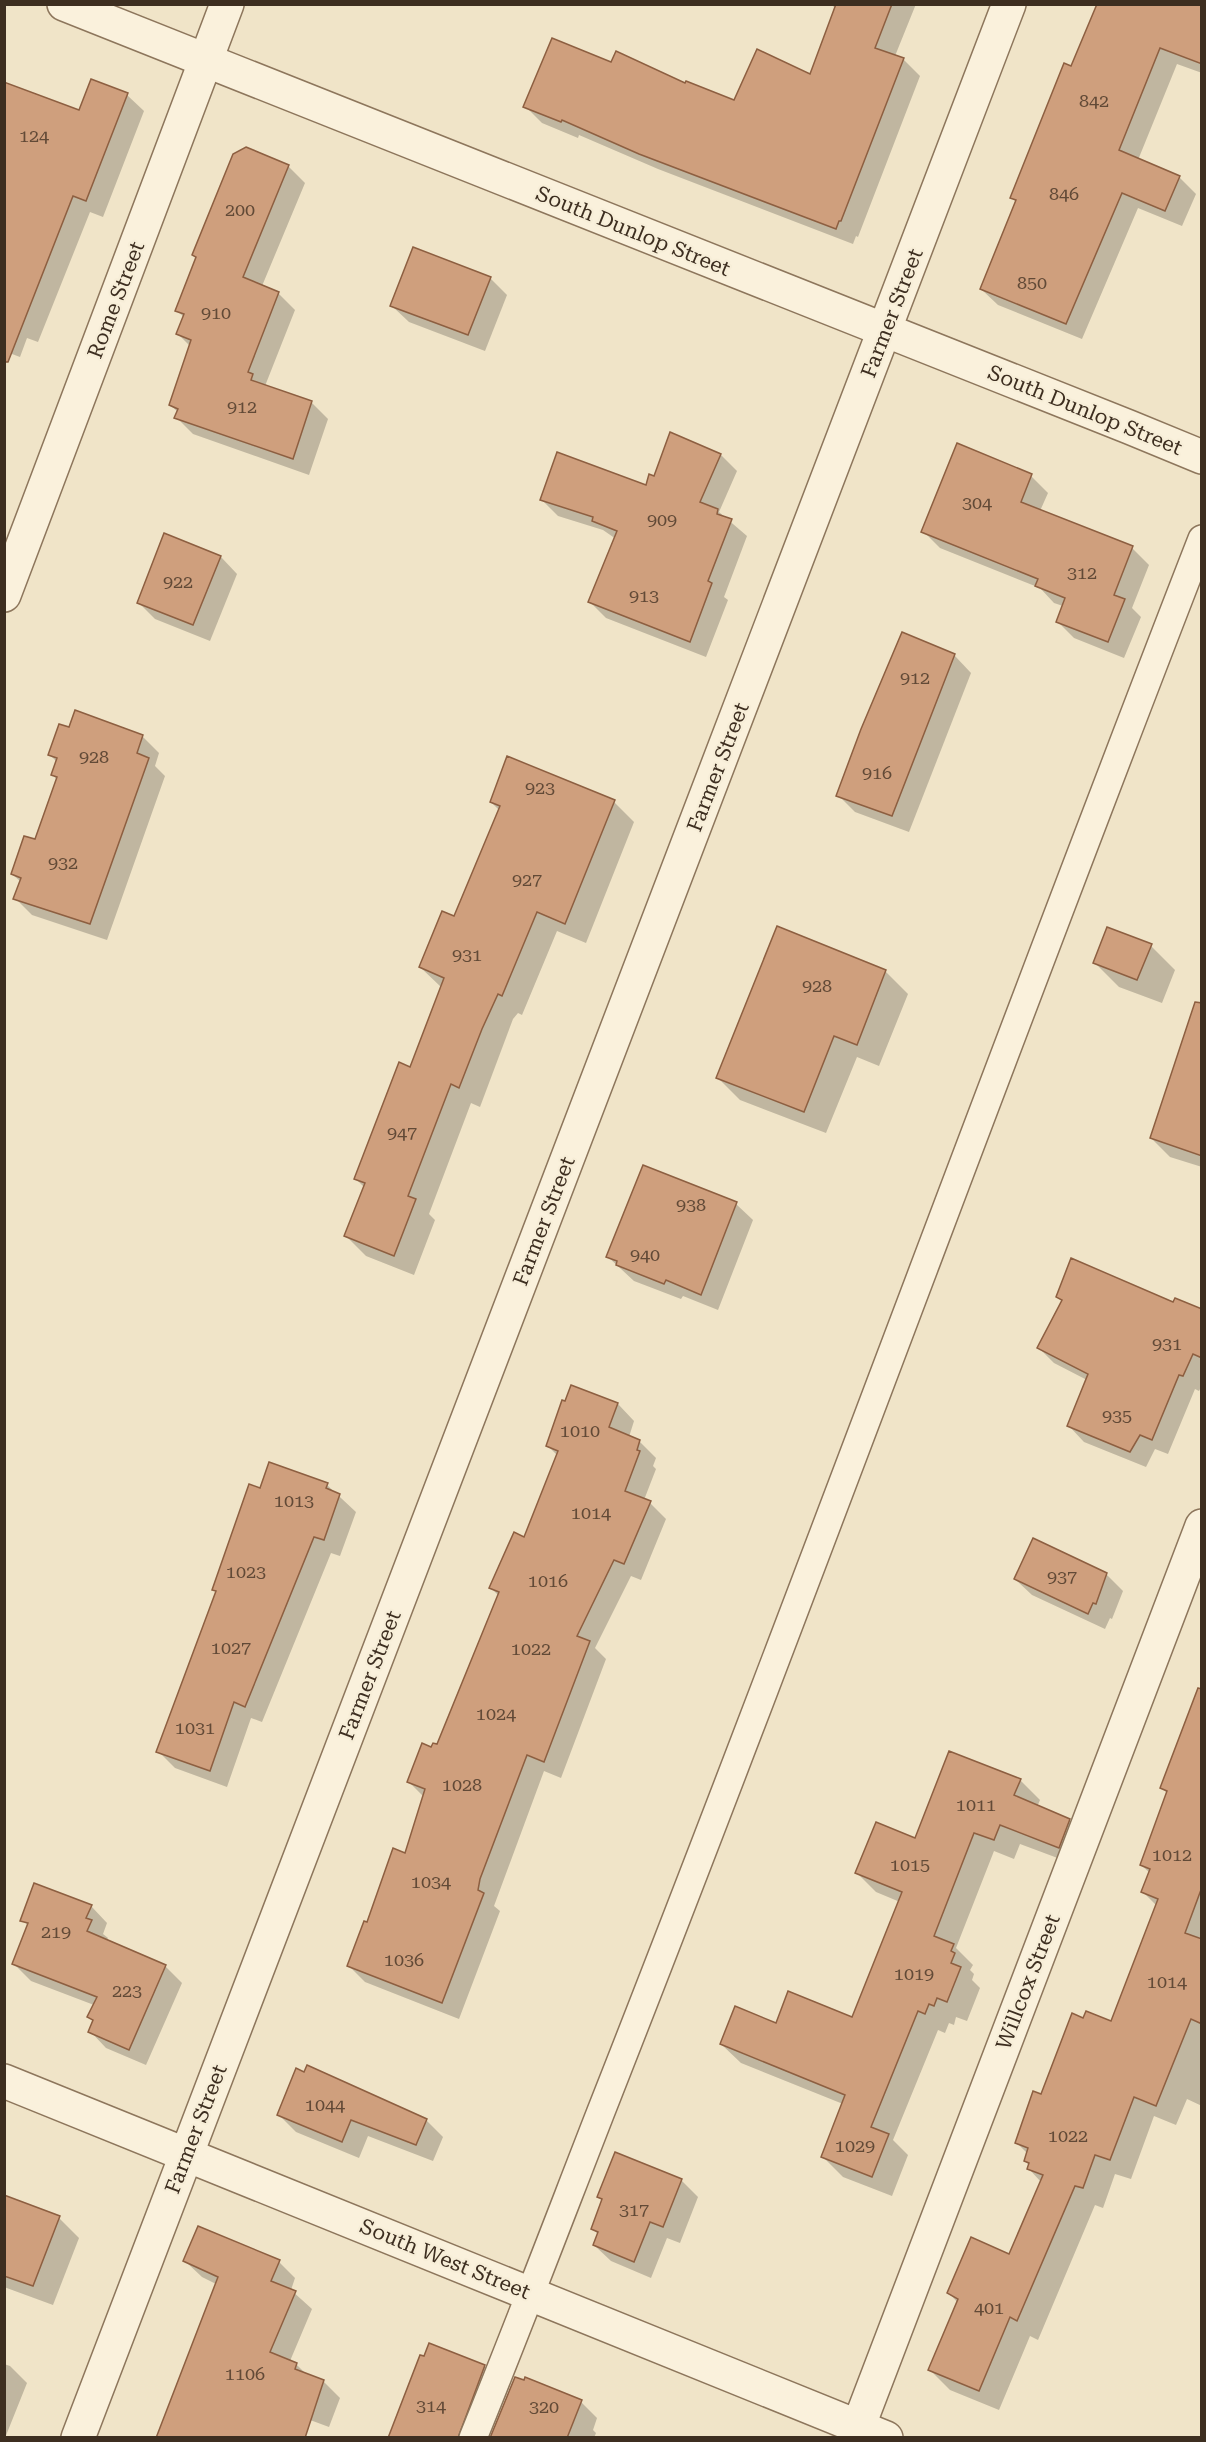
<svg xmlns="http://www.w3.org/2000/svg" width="1206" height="2442" viewBox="0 0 1206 2442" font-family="'Roboto Serif',serif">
<rect width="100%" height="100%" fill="#f0e4c8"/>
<!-- shadow -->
<g fill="#0003">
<polygon points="831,4 916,4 895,56 903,59 920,76 858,237 856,236 853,244 658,169 579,135 578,138 542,123 525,106 612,64 686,85 735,102 811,76 836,9"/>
<polygon points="1202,4 1202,73 1177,64 1138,160 1179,177 1196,194 1182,226 1138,208 1082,339 998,305 981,289 1016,202 1012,198 1072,68"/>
<polygon points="127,95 144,111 103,217 90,212 38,342 27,338 20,357 4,351 80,112"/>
<polygon points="288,166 305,183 262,286 278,293 295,310 265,386 312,403 328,419 309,475 193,434 176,417 178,412 170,405 190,346 178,334 184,317 177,311 197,258 194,255"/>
<polygon points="490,278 507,295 485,351 409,322 392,306"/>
<polygon points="671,434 721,455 737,471 719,512 747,536 724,597 728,600 706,657 606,618 590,602 616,539 603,530 558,516 542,500 647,486 655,477"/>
<polygon points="958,445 1031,476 1048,493 1040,511 1132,548 1149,565 1132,608 1141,617 1124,658 1074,638 1057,621 1063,606 1054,603 1040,588 940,548 923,531"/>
<polygon points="221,557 237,574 210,641 155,619 138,602"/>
<polygon points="902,634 955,656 971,673 909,832 855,812 838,795"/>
<polygon points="142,736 159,753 155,766 165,776 107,940 32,915 15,898 21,882 12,874 36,841 57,780 53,775 57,762 49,754"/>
<polygon points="491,802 614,802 634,822 586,943 557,931 522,1015 518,1013 513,1019 480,1107 471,1103 429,1214 435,1220 414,1275 366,1256 346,1236 365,1188 355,1178 411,1069 441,987 420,967 455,918 500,811"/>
<polygon points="778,928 886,972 908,994 879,1066 857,1057 826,1133 740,1100 718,1078"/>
<polygon points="1151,946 1175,970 1162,1003 1119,987 1095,963"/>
<polygon points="1202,997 1202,1167 1170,1157 1151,1138 1177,1061"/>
<polygon points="736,1204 753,1220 718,1310 683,1296 681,1299 634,1281 607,1256"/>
<polygon points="1057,1297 1173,1304 1202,1311 1202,1385 1199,1391 1195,1389 1168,1454 1155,1449 1146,1467 1084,1442 1069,1426 1087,1380 1054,1363 1039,1348 1063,1302"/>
<polygon points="572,1387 618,1404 634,1421 629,1437 639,1441 656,1458 653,1466 656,1469 644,1500 650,1503 666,1519 641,1580 631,1576 595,1648 606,1659 561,1778 544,1771 494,1906 500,1911 459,2019 365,1982 348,1965 406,1855 424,1797 409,1782 432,1749 438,1746 499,1596 491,1588 525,1539 558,1456 547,1445"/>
<polygon points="327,1485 356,1512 340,1556 331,1553 262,1722 251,1718 227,1787 175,1768 158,1751 217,1593 214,1590 261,1490"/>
<polygon points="1106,1574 1123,1591 1112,1619 1110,1618 1105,1629 1032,1595 1015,1579"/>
<polygon points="1202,1729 1202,2106 1187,2099 1176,2125 1154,2116 1131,2179 1115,2174 1103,2208 1095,2205 1038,2340 1030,2336 999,2410 950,2390 930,2370 958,2303 949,2293 1010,2256 1041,2182 1029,2169 1030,2166 1025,2161 1028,2154 1017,2143 1084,2019 1112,2023 1157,1906 1143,1892 1150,1873 1141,1865 1168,1794 1162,1788"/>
<polygon points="1020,1780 1040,1800 1037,1807 1069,1820 1089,1840 1079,1866 1020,1844 1014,1859 994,1851 956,1948 973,1965 970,1970 974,1974 972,1980 980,1988 967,2021 956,2017 954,2025 949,2023 945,2033 938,2030 893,2140 908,2155 892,2196 843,2177 823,2157 843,2104 741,2063 721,2044 776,2024 853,2019 900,1902 876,1892 856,1872"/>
<polygon points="91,1906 107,1923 103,1934 108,1938 106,1941 165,1966 182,1983 146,2065 106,2048 90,2031 94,2022 89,2017 94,2005 31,1981 14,1964 29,1926 22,1920"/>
<polygon points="279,2115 426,2120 443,2137 433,2161 368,2136 359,2158 296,2132"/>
<polygon points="681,2180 698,2197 680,2243 667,2238 651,2278 611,2261 594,2245 598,2234 592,2228 603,2201 599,2196"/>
<polygon points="4,2197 59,2218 79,2238 53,2305 4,2287"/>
<polygon points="185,2261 279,2262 295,2278 291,2290 312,2309 290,2361 296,2364 307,2375 323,2381 340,2398 329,2427 302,2417 216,2284 202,2277"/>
<polygon points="4,2364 10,2366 27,2383 5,2438"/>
<polygon points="484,2366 500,2382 478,2438 390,2438"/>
<polygon points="526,2379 581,2402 597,2418 593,2430 596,2433 594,2438 492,2438"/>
</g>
<!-- building -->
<g fill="#cf9f7d" stroke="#8d5f41" stroke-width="1.5">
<polygon points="836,4 892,4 875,48 904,58 841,221 839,221 836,229 639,154 562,120 561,122 523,107 552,38 611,62 616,51 685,83 686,81 734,100 757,49 810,74"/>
<polygon points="1097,4 1202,4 1202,64 1160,48 1119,150 1180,176 1165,211 1122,193 1066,324 980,289 1016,200 1010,198 1064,63 1071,66"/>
<polygon points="91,79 128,93 86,201 73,196 8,362 4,362 4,82 79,110"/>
<polygon points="246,147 289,165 243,277 279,292 248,372 253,374 251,380 312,401 293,459 174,418 178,409 169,405 191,340 176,334 184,314 175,311 196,257 192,255 233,154"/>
<polygon points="413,247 491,277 468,335 390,306"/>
<polygon points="670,432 721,454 700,502 718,509 717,514 732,519 708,581 712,583 690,642 588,602 617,531 592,521 593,517 540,500 557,452 646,485 649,474 654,476"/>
<polygon points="957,443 1032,474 1021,502 1133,546 1114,595 1125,599 1108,642 1056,622 1065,598 1035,586 1038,579 921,532"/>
<polygon points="164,533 221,556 193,625 137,603"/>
<polygon points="902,632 955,654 892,816 836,796 861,729"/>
<polygon points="75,710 143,735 137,753 149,758 90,924 13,899 21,878 11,874 24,836 35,839 57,777 51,775 57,758 48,755 59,724 69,727"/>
<polygon points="507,756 615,800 565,924 537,912 502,996 498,994 482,1029 459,1088 451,1084 408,1196 416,1199 394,1256 344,1236 365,1183 354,1179 399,1062 410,1067 444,978 419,967 442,911 454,916 500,806 490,802"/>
<polygon points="777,926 886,970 857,1045 834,1036 804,1112 716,1078"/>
<polygon points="1107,927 1152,944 1137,980 1093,963"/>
<polygon points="1195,1002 1202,1003 1202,1156 1150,1138"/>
<polygon points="643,1165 737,1202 701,1295 666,1280 664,1284 616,1265 617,1261 606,1257"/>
<polygon points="1071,1258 1173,1302 1175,1298 1202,1309 1202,1358 1193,1354 1183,1376 1179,1375 1152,1440 1140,1435 1130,1452 1067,1426 1088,1374 1037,1348 1062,1300 1056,1297"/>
<polygon points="571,1385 618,1403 609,1427 640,1440 637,1450 640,1451 625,1491 651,1501 624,1564 614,1560 577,1636 590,1641 544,1762 527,1755 480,1879 478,1890 484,1893 442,2003 347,1966 364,1921 367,1922 393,1848 405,1853 425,1789 407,1782 422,1743 431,1747 433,1743 437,1744 499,1592 489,1588 514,1532 524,1537 558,1451 546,1446 562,1400 565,1401"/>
<polygon points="269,1462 328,1483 326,1488 340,1494 324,1540 314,1537 245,1707 234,1702 210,1771 156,1752 216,1591 212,1590 249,1484 260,1488"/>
<polygon points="1033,1538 1107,1573 1096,1604 1093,1603 1088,1614 1014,1579"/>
<polygon points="1198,1688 1202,1689 1202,1887 1185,1933 1202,1939 1202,2024 1191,2019 1156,2106 1134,2097 1110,2160 1095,2155 1083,2188 1075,2186 1017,2321 1010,2317 979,2391 928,2370 958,2299 947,2293 971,2237 1009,2254 1043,2175 1027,2169 1029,2163 1024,2161 1028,2148 1015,2143 1033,2091 1041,2094 1072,2013 1083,2018 1086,2011 1111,2021 1158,1899 1141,1892 1150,1869 1140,1865 1167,1791 1160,1788"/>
<polygon points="949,1751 1021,1779 1014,1795 1070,1819 1059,1848 1000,1825 994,1840 974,1833 934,1936 954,1944 951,1951 955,1953 951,1963 961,1967 947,2002 937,1998 934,2006 929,2004 925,2014 918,2011 871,2127 889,2134 872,2177 821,2157 845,2095 720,2044 735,2006 776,2023 788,1991 852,2017 902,1892 855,1873 876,1822 915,1838"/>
<polygon points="34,1883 92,1905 86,1918 92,1920 87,1931 166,1965 129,2050 88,2032 93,2020 87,2017 97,1997 12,1964 28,1923 20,1921"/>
<polygon points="307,2065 427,2119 416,2145 351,2120 342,2142 277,2115 296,2068 304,2072"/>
<polygon points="615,2152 682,2179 663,2227 650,2222 634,2262 593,2245 598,2232 591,2229 602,2199 597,2197"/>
<polygon points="4,2195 60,2216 33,2286 4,2276"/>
<polygon points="198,2226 280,2260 271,2281 296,2291 270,2352 297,2363 295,2369 324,2380 305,2438 156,2438 218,2277 183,2261"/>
<polygon points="429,2343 485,2365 458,2438 388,2438 420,2355 424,2356"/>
<polygon points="515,2377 524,2380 525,2377 582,2400 567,2438 490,2438"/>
</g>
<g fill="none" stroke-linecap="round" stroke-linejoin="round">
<!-- service casing -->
<g stroke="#8d765c" stroke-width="30">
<path id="service" d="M473 2438C517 2330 558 2222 600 2114 806 1591 998 1063 1202 539"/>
</g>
<!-- minor casing -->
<g stroke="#8d765c" stroke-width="36">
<g id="minor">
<polyline points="64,4 1129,427 1202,457"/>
<polyline points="4,595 227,4"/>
<polyline points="854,2438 1202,1526"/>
</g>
</g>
<!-- tertiary casing -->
<g stroke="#8d765c" stroke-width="36">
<g id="tertiary">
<polyline points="4,2081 886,2438"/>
<polyline points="78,2438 1009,4"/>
</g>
</g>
<!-- service -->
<use href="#service" stroke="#faf1dc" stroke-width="27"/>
<!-- minor -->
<use href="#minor" stroke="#faf1dc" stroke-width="33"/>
<!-- tertiary -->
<use href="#tertiary" stroke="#faf1dc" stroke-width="33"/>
</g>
<g text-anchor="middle" stroke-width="4.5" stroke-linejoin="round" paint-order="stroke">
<!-- number labels -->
<g font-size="18" fill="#624a37">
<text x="1094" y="107">842</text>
<text x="34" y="142">124</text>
<text x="1064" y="200">846</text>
<text x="240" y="216">200</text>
<text x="1032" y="289">850</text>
<text x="216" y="319">910</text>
<text x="242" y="413">912</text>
<text x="977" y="509">304</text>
<text x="662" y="526">909</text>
<text x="1082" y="579">312</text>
<text x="178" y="588">922</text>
<text x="644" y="602">913</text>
<text x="915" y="684">912</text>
<text x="94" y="763">928</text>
<text x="877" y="779">916</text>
<text x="540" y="794">923</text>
<text x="63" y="869">932</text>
<text x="527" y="886">927</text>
<text x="467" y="961">931</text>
<text x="817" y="992">928</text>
<text x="402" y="1139">947</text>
<text x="691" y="1211">938</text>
<text x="645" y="1261">940</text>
<text x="1167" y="1350">931</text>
<text x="1117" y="1422">935</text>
<text x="580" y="1437">1010</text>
<text x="294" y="1507">1013</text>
<text x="591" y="1519">1014</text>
<text x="246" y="1578">1023</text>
<text x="1062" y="1583">937</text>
<text x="548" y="1587">1016</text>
<text x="231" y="1654">1027</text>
<text x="531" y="1655">1022</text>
<text x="496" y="1720">1024</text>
<text x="195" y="1734">1031</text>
<text x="462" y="1791">1028</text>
<text x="976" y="1811">1011</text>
<text x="1172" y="1861">1012</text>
<text x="910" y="1871">1015</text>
<text x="431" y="1888">1034</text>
<text x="56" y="1938">219</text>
<text x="404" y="1966">1036</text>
<text x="914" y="1980">1019</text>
<text x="1167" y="1988">1014</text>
<text x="127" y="1997">223</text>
<text x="325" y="2111">1044</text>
<text x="1068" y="2142">1022</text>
<text x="855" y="2152">1029</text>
<text x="634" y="2216">317</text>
<text x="989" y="2314">401</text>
<text x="245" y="2380">1106</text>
<text x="431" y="2412">314</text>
<text x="544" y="2413">320</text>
</g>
<!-- street labels -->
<g font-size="21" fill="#3d2e20" stroke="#f7eed8">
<text transform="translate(633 231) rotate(22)" y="7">South Dunlop Street</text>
<text transform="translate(116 300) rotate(-69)" y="7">Rome Street</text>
<text transform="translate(892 313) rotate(-69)" y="7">Farmer Street</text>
<text transform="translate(1085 410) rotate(22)" y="7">South Dunlop Street</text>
<text transform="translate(718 767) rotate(-69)" y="7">Farmer Street</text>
<text transform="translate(544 1221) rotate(-69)" y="7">Farmer Street</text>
<text transform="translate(370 1675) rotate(-69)" y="7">Farmer Street</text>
<text transform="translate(1028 1982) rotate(-69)" y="7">Willcox Street</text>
<text transform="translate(196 2129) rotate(-69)" y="7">Farmer Street</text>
<text transform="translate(445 2259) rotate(22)" y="7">South West Street</text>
</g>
</g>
<!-- border -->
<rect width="1206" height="2442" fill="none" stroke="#3d2e20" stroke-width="12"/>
</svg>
